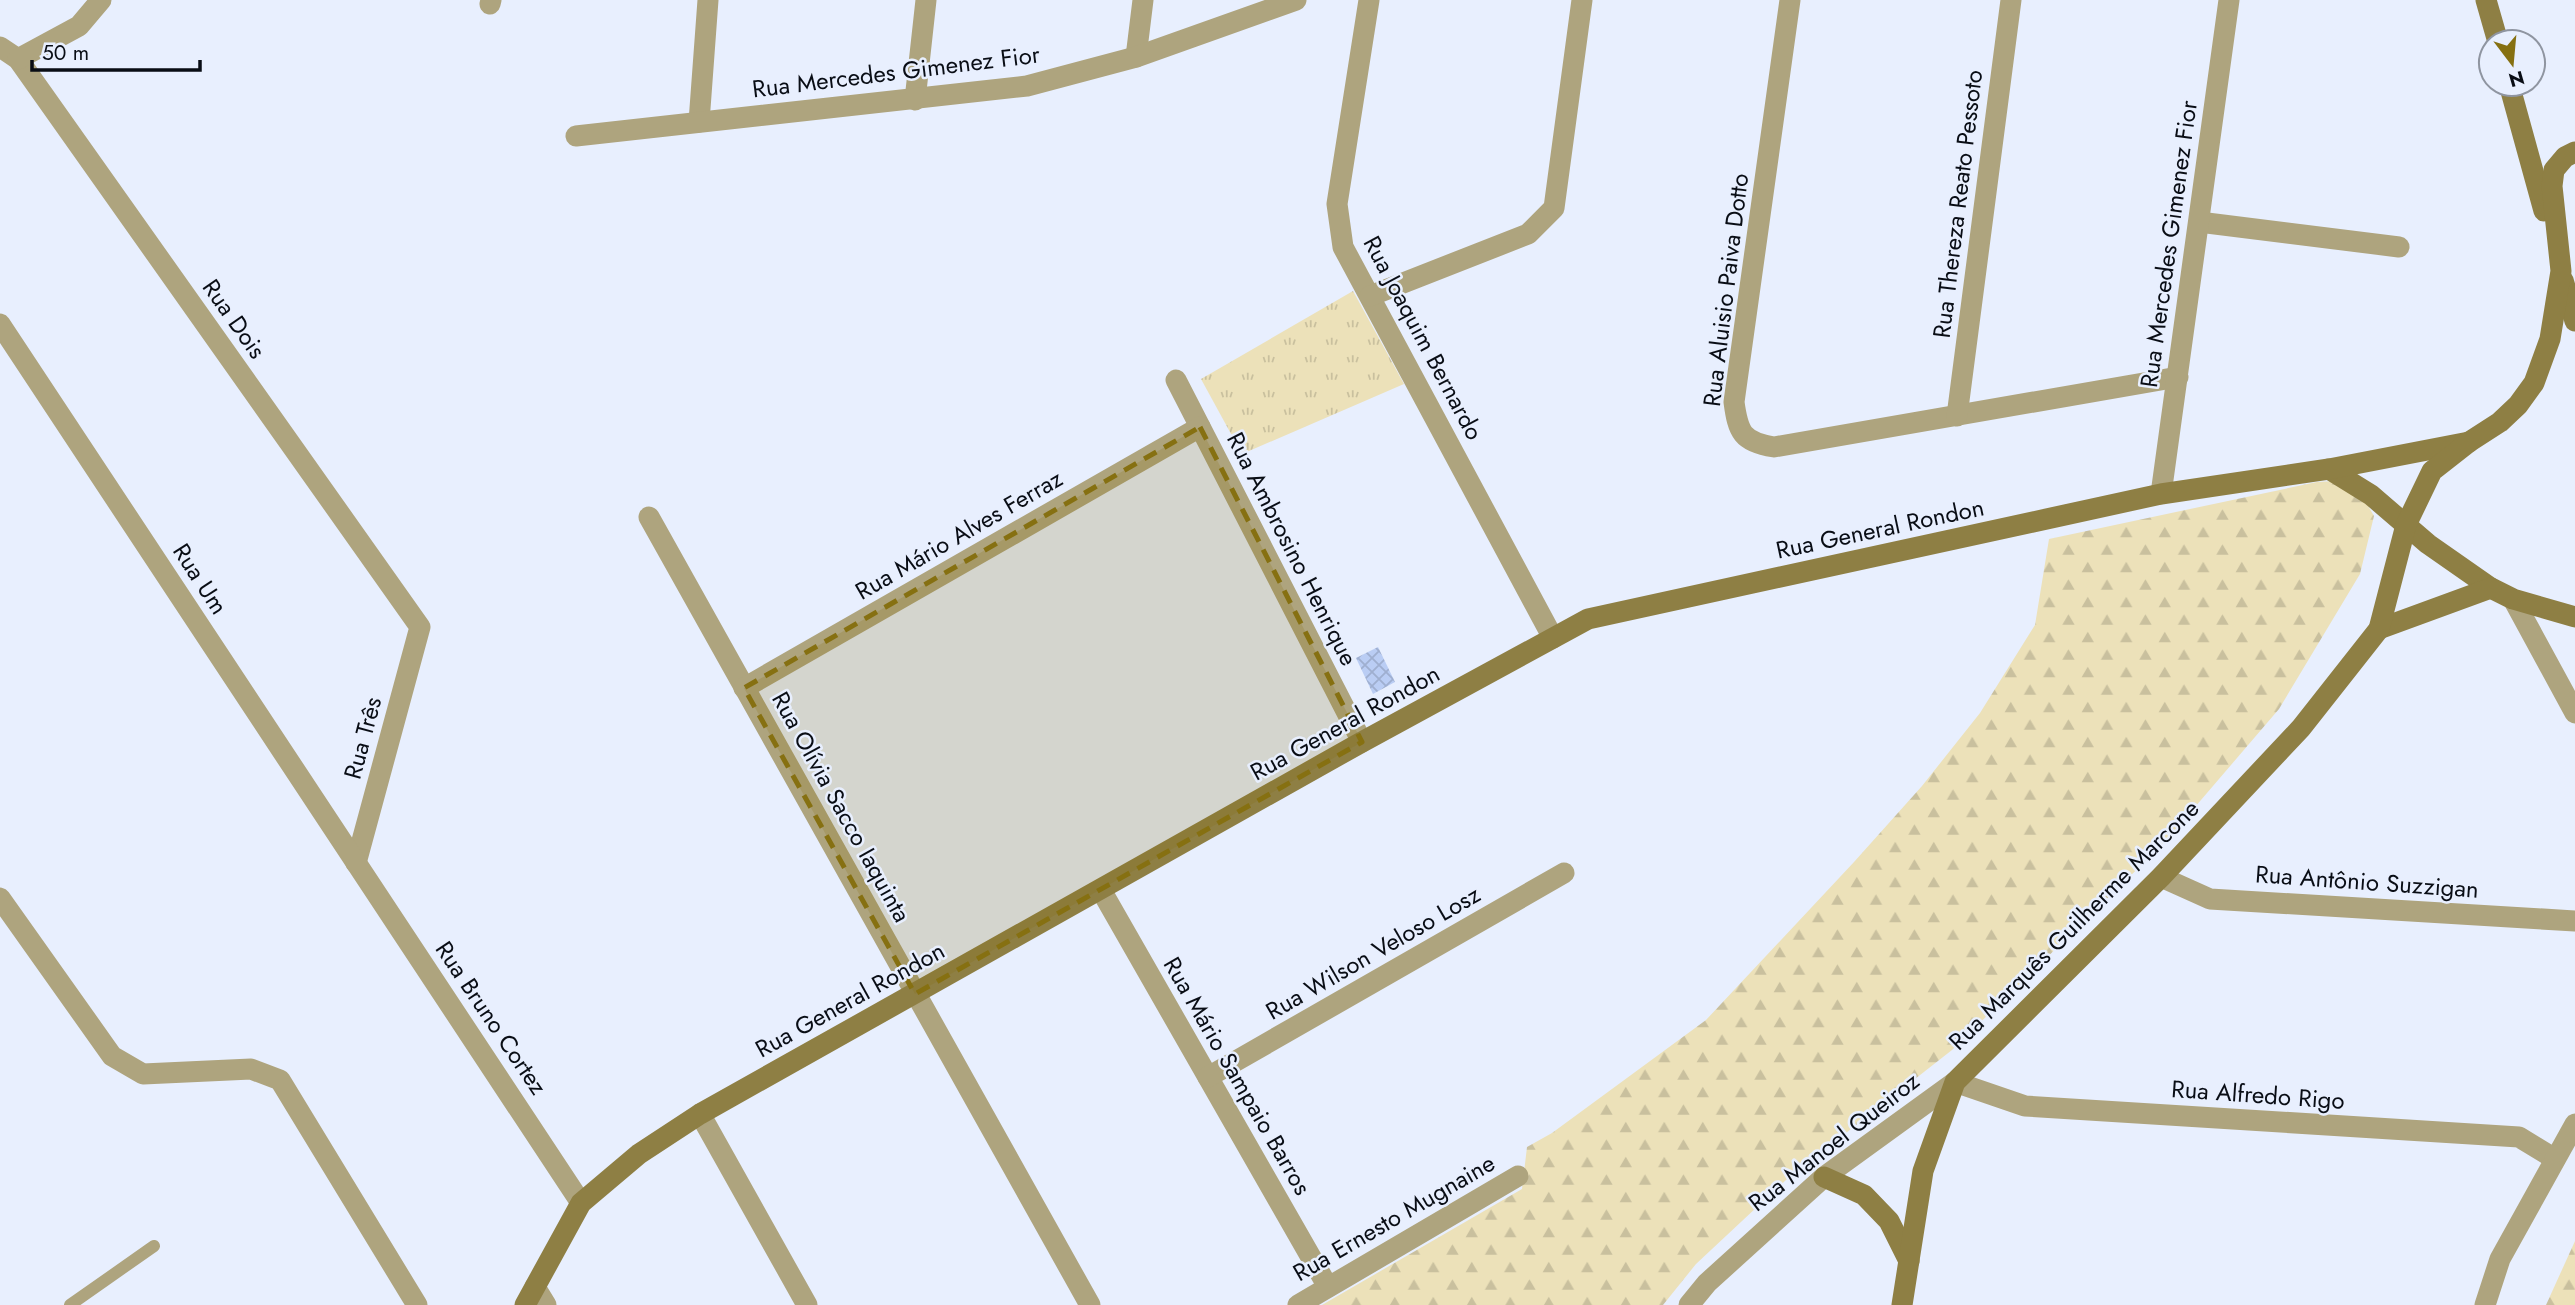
<svg xmlns="http://www.w3.org/2000/svg" width="2575" height="1305" viewBox="0 0 2575 1305" font-family="Jost,sans-serif">
<defs>
<pattern id="grass-tufts" width="24" height="20" patternUnits="userSpaceOnUse" patternTransform="scale(1.75)"><rect width="24" height="20" fill="#ece1b9"/><path d="M3 7l-1-3M5 7V3M7 7l1-3M15 17l-1-3M17 17v-4M19 17l1-3" fill="none" stroke="#c9c09e"/></pattern>
<pattern id="forest-firs" width="22" height="20" patternUnits="userSpaceOnUse" patternTransform="scale(1.75)"><rect width="22" height="20" fill="#ece1b9"/><path d="M5 1l3.5 6h-7zM16 11l3.5 6h-7z" fill="#c9c09e"/></pattern>
<pattern id="building-cross-hatch" width="8" height="8" patternUnits="userSpaceOnUse" patternTransform="scale(1.75)"><rect width="8" height="8" fill="#bacdf4"/><path d="M0 0l8 8M0 8l8-8" fill="none" stroke="#9fafd0"/></pattern>
</defs>
<rect width="100%" height="100%" fill="#e8effe"/>
<!-- grass -->
<polygon fill="url(#grass-tufts)" points="1353,291 1404,384 1242,454 1201,379"/>
<!-- forest -->
<g fill="url(#forest-firs)">
<polygon points="2353,480 2374,516 2360,574 2279,709 2165,842 1952,1050 1786,1180 1696,1264 1663,1305 1322,1305 1522,1189 1527,1147 1552,1133 1706,1020 1854,862 1922,786 1980,713 2035,625 2049,539 2317,482"/>
<polygon points="2575,1241 2575,1305 2546,1305"/>
</g>
<!-- building -->
<polygon fill="url(#building-cross-hatch)" points="1378,647 1395,682 1373,694 1356,658"/>
<g fill="none" stroke-linecap="round" stroke-linejoin="round">
<!-- lane -->
<polyline stroke="#aea47e" stroke-width="12" points="70,1305 154,1246"/>
<!-- street -->
<g stroke="#aea47e" stroke-width="21">
<polyline points="1369,0 1337,204 1343,247 1553,638"/>
<path d="M1790 0 1734 402C1738 432 1742 442 1774 447L2178 377"/>
<polyline points="490,4 491,0"/>
<polyline points="0,47 18,59 420,627 356,863"/>
<polyline points="1136,57 1143,0"/>
<polyline points="18,59 79,26 101,0"/>
<polyline points="915,100 926,0"/>
<polyline points="699,122 708,0"/>
<polyline points="576,136 1027,86 1136,57 1296,0"/>
<polyline points="2199,222 2399,247"/>
<polyline points="1370,296 1528,234 1554,208 1582,0"/>
<polyline points="0,324 581,1203"/>
<polyline points="1176,380 1362,742"/>
<polyline points="1957,416 2011,0"/>
<polyline points="2161,494 2229,0"/>
<polyline points="649,517 1090,1305"/>
<polyline points="2513,599 2575,713"/>
<polyline points="744,688 1200,427"/>
<polyline points="2161,877 2210,899 2575,921"/>
<polyline points="1101,890 1328,1287"/>
<polyline points="0,898 112,1056 143,1074 251,1069 280,1080 417,1305"/>
<polyline points="1208,1077 1564,873"/>
<polyline points="700,1114 807,1305"/>
<polyline points="535,1287 546,1305"/>
<polyline points="1298,1305 1518,1176"/>
<polyline points="1689,1305 1707,1283 1824,1177 1955,1082 2025,1106 2519,1137 2555,1159"/>
<polyline points="2485,1305 2500,1259 2575,1124"/>
</g>
<!-- secondary -->
<g stroke="#8e7f44" stroke-width="21">
<polyline points="2486,0 2498,42"/>
<polyline points="2509,84 2544,211"/>
<polyline points="2563,280 2575,321"/>
<polyline points="2329,469 2371,495 2428,544 2491,588 2513,599 2575,617"/>
<polyline points="2379,629 2491,588"/>
<polyline points="1824,1177 1864,1195 1889,1221 1909,1261"/>
<polyline points="525,1305 581,1203 639,1154 700,1114 1362,742 1588,619 2161,494 2329,469 2469,442"/>
<polyline points="1902,1305 1923,1171 1955,1082 2161,877 2301,728 2379,629 2406,525 2432,471 2469,442 2500,422 2518,405 2534,383 2550,339 2561,271 2552,186 2554,170 2565,157 2575,152"/>
</g>
</g>
<!-- marked area -->
<path fill="#867011" fill-opacity="0.2" stroke="#867011" stroke-width="5" stroke-dasharray="14 9" stroke-linejoin="round" d="M1200 427 1362 742 915 994 744 688Z"/>
<g text-anchor="middle" stroke-width="5" stroke-linejoin="round" paint-order="stroke">
<!-- street labels -->
<g font-size="24" fill="#090d15" stroke="#e8effe">
<text transform="translate(896 72) rotate(-7)" y="8">Rua Mercedes Gimenez Fior</text>
<text transform="translate(1958 204) rotate(-83)" y="8">Rua Thereza Reato Pessoto</text>
<text transform="translate(2169 244) rotate(-82)" y="8">Rua Mercedes Gimenez Fior</text>
<text transform="translate(1726 290) rotate(-83)" y="8">Rua Aluisio Paiva Dotto</text>
<text transform="translate(234 319) rotate(55)" y="8">Rua Dois</text>
<text transform="translate(1423 338) rotate(62)" y="8">Rua Joaquim Bernardo</text>
<text transform="translate(1880 529) rotate(-12)" y="8">Rua General Rondon</text>
<text transform="translate(959 535) rotate(-30)" y="8">Rua Mário Alves Ferraz</text>
<text transform="translate(1292 549) rotate(63)" y="8">Rua Ambrosino Henrique</text>
<text transform="translate(200 579) rotate(57)" y="8">Rua Um</text>
<text transform="translate(1345 723) rotate(-29)" y="8">Rua General Rondon</text>
<text transform="translate(363 738) rotate(-75)" y="8">Rua Três</text>
<text transform="translate(841 807) rotate(61)" y="8">Rua Olívia Sacco Iaquinta</text>
<text transform="translate(2367 882) rotate(4)" y="8">Rua Antônio Suzzigan</text>
<text transform="translate(2074 925) rotate(-45)" y="8">Rua Marquês Guilherme Marcone</text>
<text transform="translate(1373 953) rotate(-30)" y="8">Rua Wilson Veloso Losz</text>
<text transform="translate(850 1000) rotate(-29)" y="8">Rua General Rondon</text>
<text transform="translate(491 1018) rotate(56)" y="8">Rua Bruno Cortez</text>
<text transform="translate(1237 1076) rotate(60)" y="8">Rua Mário Sampaio Barros</text>
<text transform="translate(2258 1095) rotate(4)" y="8">Rua Alfredo Rigo</text>
<text transform="translate(1834 1142) rotate(-38)" y="8">Rua Manoel Queiroz</text>
<text transform="translate(1394 1218) rotate(-30)" y="8">Rua Ernesto Mugnaine</text>
</g>
</g>
<!-- north arrow -->
<g transform="translate(2512 63) rotate(164)"><circle r="33" fill="#e8effe" stroke="#8f95a1" stroke-width="2"/>
<path d="M0-5L12 26L0 18L-12 26Z" fill="#867011"/>
<text y="-10" font-size="19" font-weight="bold" text-anchor="middle" fill="#090d15">N</text>
</g>
<!-- scale -->
<path d="M32 60v10h168v-10" fill="none" stroke="#090d15" stroke-width="3.5"/>
<text x="42" y="60" font-size="21" fill="#090d15" stroke="#e8effe" stroke-width="5" paint-order="stroke">50 m</text>
</svg>
